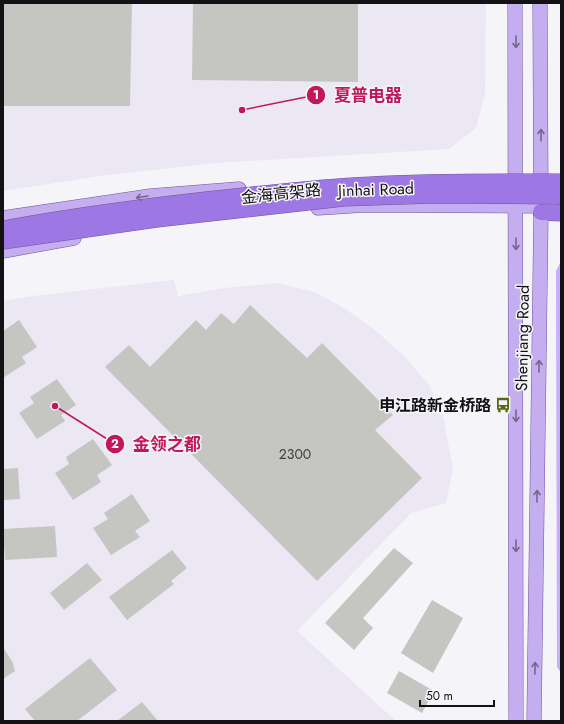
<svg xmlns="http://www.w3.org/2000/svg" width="564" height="724" viewBox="0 0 564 724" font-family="Jost,'Noto Sans SC',sans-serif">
<rect width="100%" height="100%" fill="#f5f4f9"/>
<!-- built -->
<g fill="#ebe8f4">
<polygon points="3,3 486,3 485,93 476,128 449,149 216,163 100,176 3,191"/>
<polygon points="174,280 178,296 225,288 276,283 315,292 344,308 374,329 406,358 429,385 443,416 453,469 446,503 411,513 297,631 396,721 3,721 3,301 33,296"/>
</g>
<!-- forest -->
<polygon fill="#c6affd" points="561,261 561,673 557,667 556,271"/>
<!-- building -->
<g fill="#c5c6c1">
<polygon points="3,3 132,3 130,106 3,106"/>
<polygon points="193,3 358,3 358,82 192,80"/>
<polygon points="250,305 307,358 322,343 393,415 375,430 422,478 317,581 105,367 129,345 150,367 196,320 206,330 221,313 234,324"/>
<polygon points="19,320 37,347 22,357 26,363 3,378 3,331"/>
<polygon points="57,379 76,405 61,415 65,421 37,439 19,413 34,403 30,397"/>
<polygon points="93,439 112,465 97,475 101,482 73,500 55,473 69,464 66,457"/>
<polygon points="18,468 20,499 3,500 3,469"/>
<polygon points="132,494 150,521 135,531 140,537 111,555 93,528 108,519 104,513"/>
<polygon points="55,526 57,557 5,560 3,529"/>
<polygon points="394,548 413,563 363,618 373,628 354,650 325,623"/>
<polygon points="172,550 187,568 171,581 174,584 127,620 109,597"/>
<polygon points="87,563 102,580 64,610 50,593"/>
<polygon points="432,600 463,618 433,673 401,653"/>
<polygon points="3,647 13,663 15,671 3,679"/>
<polygon points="90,658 117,690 77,721 35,721 25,709"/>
<polygon points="399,671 434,691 422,713 387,693"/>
<polygon points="142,702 158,721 117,721"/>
</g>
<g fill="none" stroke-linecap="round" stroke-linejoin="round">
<!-- major casing -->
<g stroke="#6c549c" stroke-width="15">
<g id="major">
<polyline points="515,3 516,721"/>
<polyline points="318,208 364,205 549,206"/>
<polyline points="3,218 151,196 239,189"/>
<polyline points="3,251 74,238"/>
<polyline points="534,721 541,212 540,3"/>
</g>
</g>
<!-- highway casing -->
<g stroke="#6c549c" stroke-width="17">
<polyline id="highway" points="541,212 561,213"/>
</g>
<!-- major -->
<use href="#major" stroke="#c4aeef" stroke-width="14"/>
<!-- highway -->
<use href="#highway" stroke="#9d78e5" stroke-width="16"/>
<!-- highway-bridge casing -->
<g stroke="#6c549c" stroke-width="17" stroke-linecap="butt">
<g id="highway-bridge">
<path d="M3 229C80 215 157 205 234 197 279 192 325 187 370 185 434 181 497 182 561 182"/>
<polyline points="3,241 157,219 344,198 434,195 561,196"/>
</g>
</g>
<!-- highway-bridge -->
<use href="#highway-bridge" stroke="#9d78e5" stroke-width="16"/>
</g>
<!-- one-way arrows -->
<defs><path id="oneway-shaft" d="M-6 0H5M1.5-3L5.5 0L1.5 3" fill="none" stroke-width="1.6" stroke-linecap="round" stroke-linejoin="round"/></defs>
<g stroke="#74678c">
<use href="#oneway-shaft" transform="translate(516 42) rotate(90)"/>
<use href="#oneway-shaft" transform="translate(541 135) rotate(-90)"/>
<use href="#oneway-shaft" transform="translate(142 197) rotate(171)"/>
<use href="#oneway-shaft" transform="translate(516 244) rotate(90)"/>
<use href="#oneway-shaft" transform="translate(539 366) rotate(-89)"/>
<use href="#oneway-shaft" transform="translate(516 416) rotate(90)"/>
<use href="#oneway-shaft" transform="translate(537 496) rotate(-89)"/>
<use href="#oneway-shaft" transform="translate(516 546) rotate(90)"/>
<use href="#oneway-shaft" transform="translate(535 668) rotate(-89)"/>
</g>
<!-- icons -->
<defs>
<g id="bus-bare" transform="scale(1.2)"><path d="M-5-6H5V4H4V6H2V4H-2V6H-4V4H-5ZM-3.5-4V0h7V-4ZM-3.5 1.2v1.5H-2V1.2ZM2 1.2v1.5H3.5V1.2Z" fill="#586914" stroke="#f5f4f9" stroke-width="2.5" paint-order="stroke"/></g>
</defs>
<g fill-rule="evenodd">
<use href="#bus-bare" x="503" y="405"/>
</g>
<g text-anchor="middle" stroke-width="3" stroke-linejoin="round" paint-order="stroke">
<!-- number labels -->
<g font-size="14" fill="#3f3e3e">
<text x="295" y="459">2300</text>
</g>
<!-- street labels -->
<g font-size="16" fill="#121113" stroke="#f5f4f9">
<text transform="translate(376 189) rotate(-2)" y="6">Jinhai Road</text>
<text transform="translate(281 193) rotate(-6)" y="6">金海高架路</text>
<text transform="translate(522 338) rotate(-89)" y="6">Shenjiang Road</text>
</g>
<!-- poi labels -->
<g font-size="16" font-weight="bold" fill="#121113" stroke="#f5f4f9" text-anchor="end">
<text x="491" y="411">申江路新金桥路</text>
</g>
</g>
<!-- callouts -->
<path fill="none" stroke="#c2185b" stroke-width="1.5" d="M242 110L316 95M55 406L115 444"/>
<g fill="#c2185b" stroke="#f5f4f9" stroke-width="1.5">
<circle cx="242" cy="110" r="4"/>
<circle cx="55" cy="406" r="4"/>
<circle cx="316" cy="95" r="10"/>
<circle cx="115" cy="444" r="10"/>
</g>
<g font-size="12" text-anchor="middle" font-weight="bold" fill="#fff">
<text x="316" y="99">1</text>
<text x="115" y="448">2</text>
</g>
<g font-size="17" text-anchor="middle" font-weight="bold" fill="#c2185b" stroke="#f5f4f9" stroke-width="3" stroke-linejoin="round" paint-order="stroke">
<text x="368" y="101">夏普电器</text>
<text x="167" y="450">金领之都</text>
</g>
<!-- border -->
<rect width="564" height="724" fill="none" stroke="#121113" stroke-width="8"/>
<!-- scale -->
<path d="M420 700v6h74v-6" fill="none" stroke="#121113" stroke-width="2"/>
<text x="426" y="700" font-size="12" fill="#121113" stroke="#f5f4f9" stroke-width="3" paint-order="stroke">50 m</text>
</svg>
